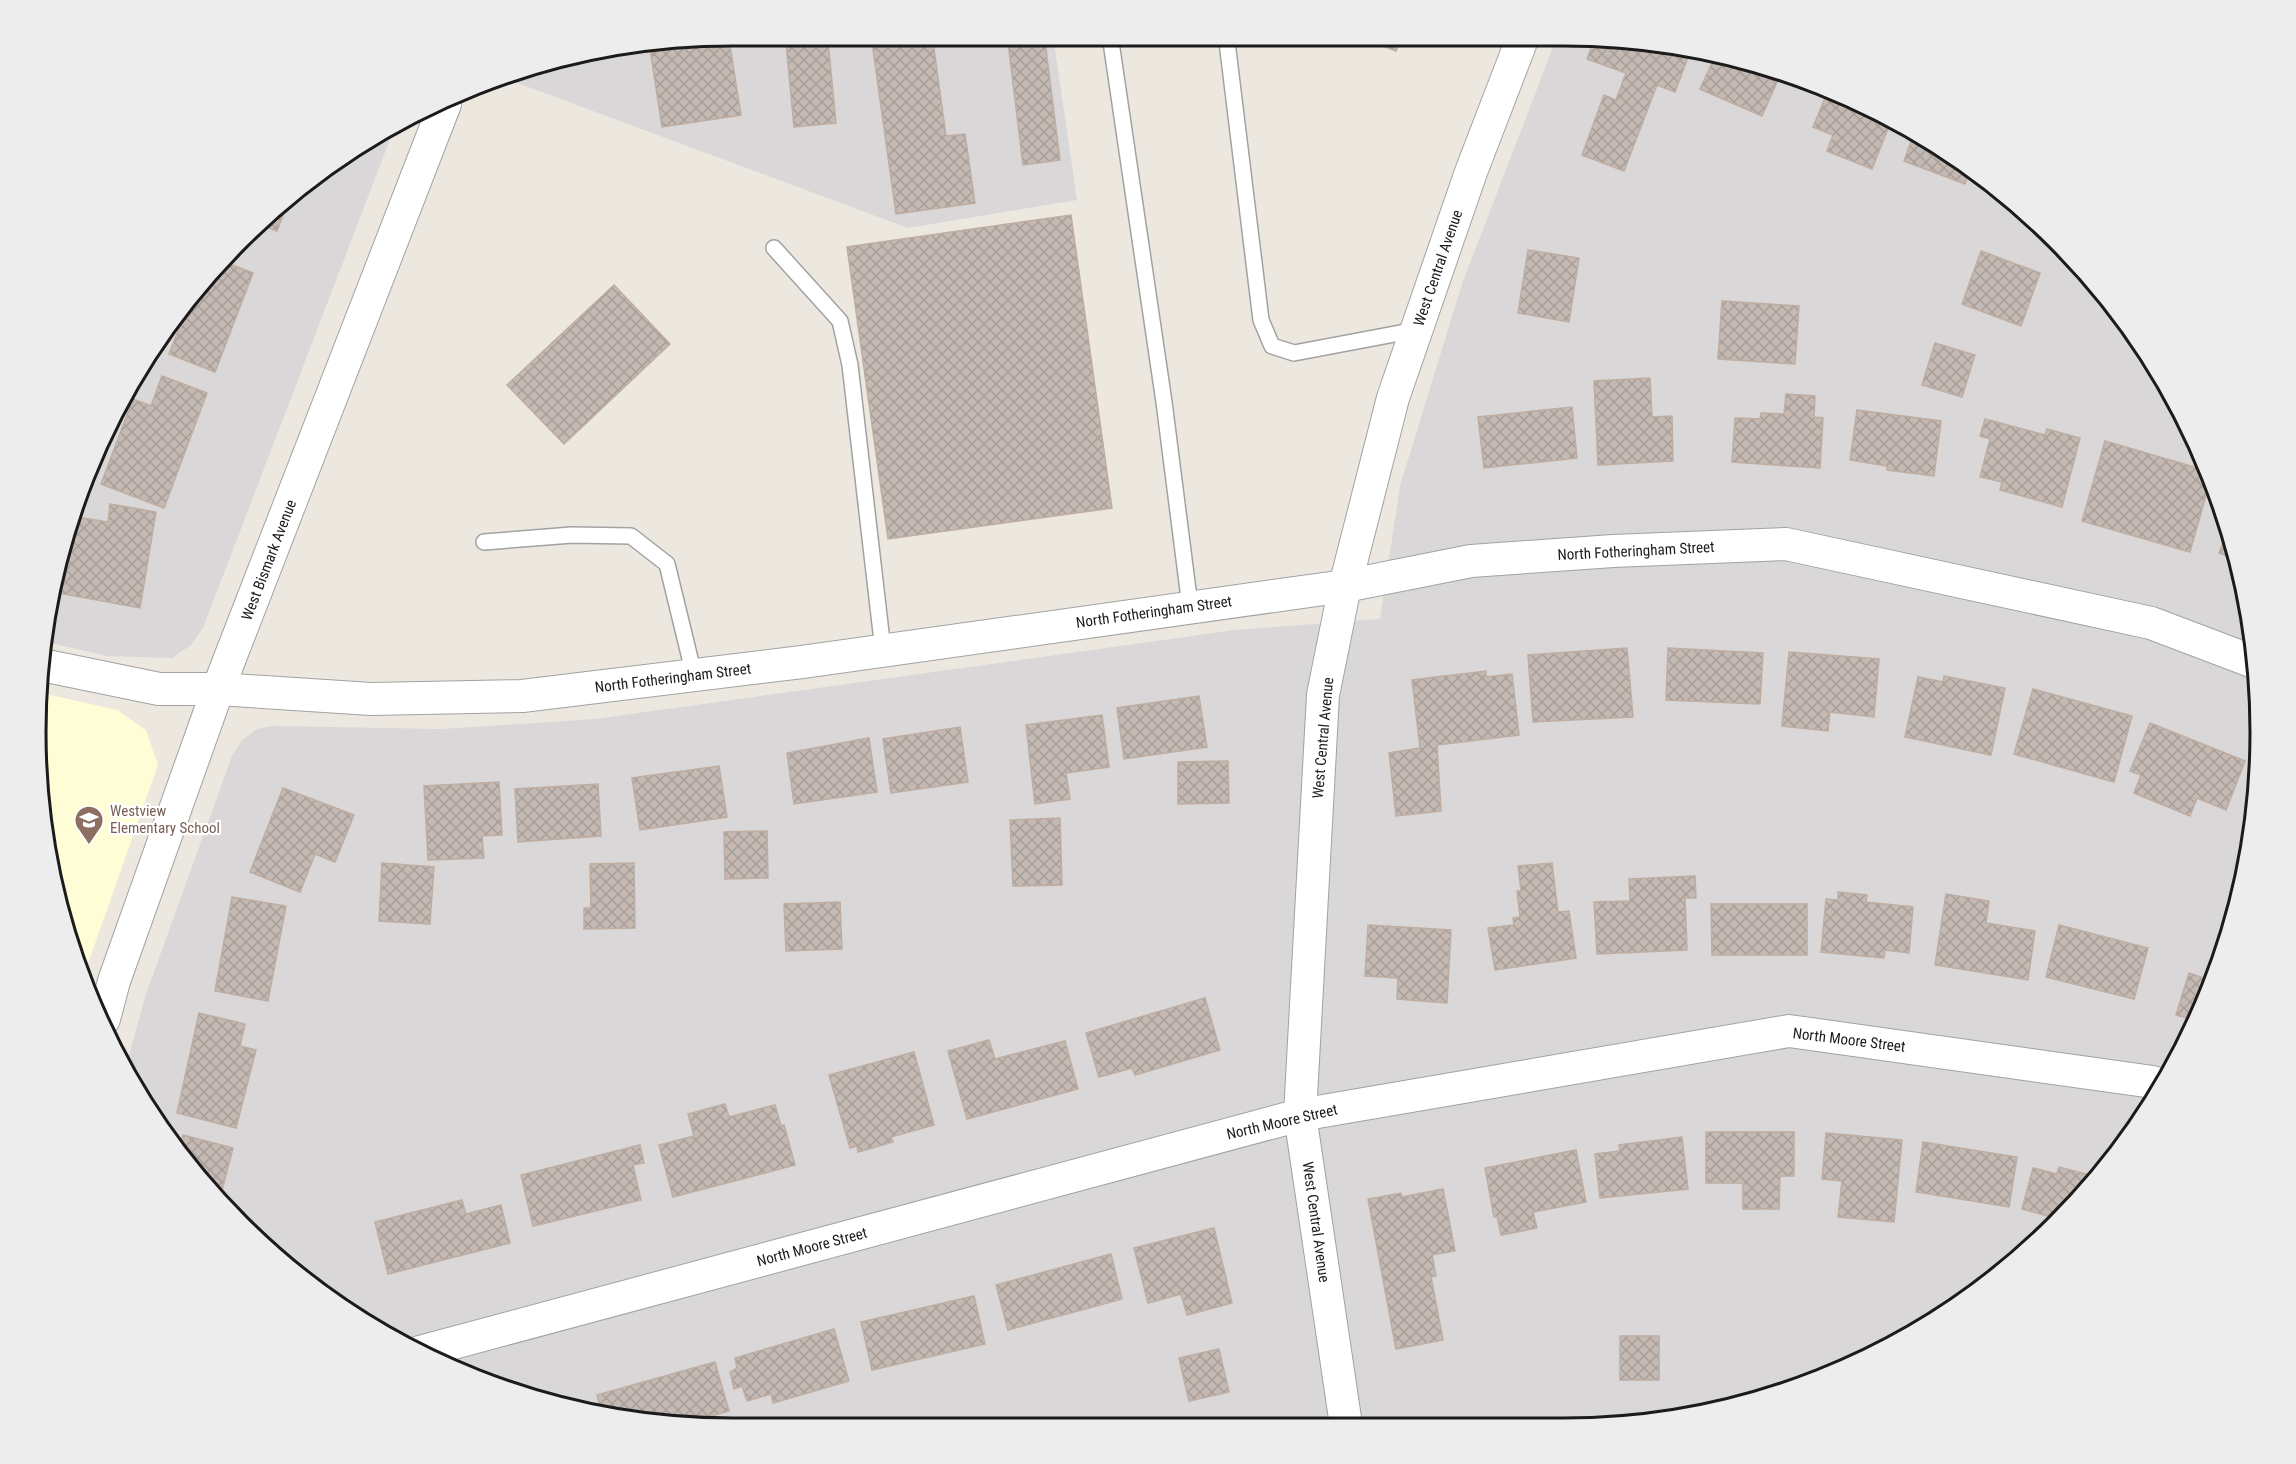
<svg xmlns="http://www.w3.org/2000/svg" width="2296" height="1464" viewBox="0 0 2296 1464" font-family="'Roboto Condensed',sans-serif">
<defs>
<pattern id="building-cross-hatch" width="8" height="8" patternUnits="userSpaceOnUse" patternTransform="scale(1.5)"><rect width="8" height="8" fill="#c4b9b3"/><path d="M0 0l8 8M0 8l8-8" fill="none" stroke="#a89e99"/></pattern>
</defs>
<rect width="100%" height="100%" fill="#ede8df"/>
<!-- residential -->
<g fill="#d9d7d7">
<polygon points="641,42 1054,42 1077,200 908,228 501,77"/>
<polygon points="1555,42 1655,42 1744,60 1872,108 2023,208 2116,308 2188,424 2236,552 2258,686 2254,823 2223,955 2167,1080 2088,1191 1988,1284 1872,1356 1744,1404 1609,1427 641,1422 465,1375 384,1335 273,1256 209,1191 129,1080 125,1070 146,994 232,756 242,740 257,729 273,726 441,729 595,719 1235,630 1380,619 1400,486 1462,284"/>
<polygon points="394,129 203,628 191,645 172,658 107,656 46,642 73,508 129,384 180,309 240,240 345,153"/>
</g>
<!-- education -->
<polygon fill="#fffdd6" points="37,692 117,710 146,730 158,765 85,972 60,912 38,778"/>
<!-- building -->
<g fill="url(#building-cross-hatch)" stroke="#bfada1" stroke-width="1.5">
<polygon points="649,42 711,42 712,49 730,46 741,115 662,127"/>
<polygon points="786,42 828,42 836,123 794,127"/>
<polygon points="872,42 933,42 946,136 965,134 975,203 896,214"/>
<polygon points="1008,42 1045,42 1060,160 1023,165"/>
<polygon points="1373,42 1400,42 1396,51"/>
<polygon points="1593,42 1655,42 1691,49 1675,92 1657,85 1624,171 1582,155 1604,95 1616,100 1626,73 1587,59"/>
<polygon points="1716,54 1744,60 1781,73 1762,116 1700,89"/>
<polygon points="1828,91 1872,108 1891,121 1872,169 1827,151 1833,135 1813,127"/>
<polygon points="1913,136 1982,182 1968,176 1965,184 1904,161"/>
<polygon points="289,199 277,231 259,224"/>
<polygon points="1071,215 1112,508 888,539 847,247"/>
<polygon points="1528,250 1579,258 1569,322 1518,313"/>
<polygon points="1981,251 2040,273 2021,326 1962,304"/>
<polygon points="222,261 253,273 215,372 169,354 193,293"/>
<polygon points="614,285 670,344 564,444 507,385"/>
<polygon points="1722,301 1799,306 1795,364 1718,359"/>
<polygon points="1935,343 1975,355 1962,397 1922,385"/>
<polygon points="162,376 207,393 164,508 101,484 133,399 151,406"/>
<polygon points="1650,378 1652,417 1672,416 1673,461 1598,465 1594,381"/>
<polygon points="1786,394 1815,396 1814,417 1823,418 1820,468 1732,462 1735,418 1760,419 1761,413 1784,414"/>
<polygon points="1572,407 1577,458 1484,468 1478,417"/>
<polygon points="1857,410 1941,421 1934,476 1887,470 1887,466 1850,460"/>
<polygon points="1985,419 2045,435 2047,429 2080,438 2062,507 2000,490 2002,482 1980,477 1990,439 1980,436"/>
<polygon points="2105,441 2205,470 2210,481 2190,552 2082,521"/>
<polygon points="110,504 156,512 140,608 58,593 71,516 108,522"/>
<polygon points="2228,530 2236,552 2238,560 2219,553"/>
<polygon points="1627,648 1633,717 1533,722 1528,655"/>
<polygon points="1668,648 1763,653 1760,704 1666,700"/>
<polygon points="1789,652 1879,659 1874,717 1830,712 1828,731 1782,726"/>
<polygon points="1486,671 1486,677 1512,674 1519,735 1437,745 1441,811 1396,816 1389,753 1420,748 1412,680"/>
<polygon points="1944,676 2005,688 1991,755 1905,737 1918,677 1943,682"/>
<polygon points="2033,689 2132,716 2114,782 2014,754"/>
<polygon points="1199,696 1207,747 1124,759 1117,708"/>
<polygon points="1102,715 1109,767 1066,773 1070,799 1035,804 1026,725"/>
<polygon points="2150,723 2245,761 2226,810 2197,798 2190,816 2134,793 2141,775 2130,771"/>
<polygon points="960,727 968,782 891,793 883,739"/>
<polygon points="869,738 877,792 794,804 787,753"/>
<polygon points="1228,761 1229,803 1178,804 1178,762"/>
<polygon points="719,766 727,817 640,830 632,778"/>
<polygon points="499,782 502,835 482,836 484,858 428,860 424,786"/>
<polygon points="598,784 601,836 518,842 515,789"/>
<polygon points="2255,787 2254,821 2244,817"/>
<polygon points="283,788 354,815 335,862 315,854 300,892 250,872"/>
<polygon points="1060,818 1062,885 1013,886 1010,820"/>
<polygon points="767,831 768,878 725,879 724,832"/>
<polygon points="382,863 434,867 430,924 379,921"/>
<polygon points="634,863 635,928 584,929 584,908 591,908 590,864"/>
<polygon points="1552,863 1558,912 1569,911 1576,958 1495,970 1488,928 1514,925 1513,918 1520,917 1517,891 1521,891 1518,866"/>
<polygon points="1695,876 1696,898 1685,898 1687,950 1597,954 1594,902 1630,901 1629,879"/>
<polygon points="1838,892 1867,895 1866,902 1913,907 1909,953 1885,950 1884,958 1821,952 1826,899 1838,900"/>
<polygon points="1946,894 1989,901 1986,923 2035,931 2028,980 1935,965"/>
<polygon points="232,897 286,906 268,1001 215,991"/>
<polygon points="840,902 842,949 786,951 784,904"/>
<polygon points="1711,904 1807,904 1807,955 1712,955"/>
<polygon points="1368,925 1451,930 1447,1003 1397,999 1398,978 1365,976"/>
<polygon points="2059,925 2148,948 2134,999 2046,977"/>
<polygon points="2189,973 2212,981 2194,1020 2176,1015"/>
<polygon points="1205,998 1220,1050 1135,1075 1132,1068 1099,1077 1086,1033"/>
<polygon points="199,1013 245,1024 240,1046 256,1050 236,1128 177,1113"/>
<polygon points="989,1040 995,1059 1065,1041 1078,1089 967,1119 948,1051"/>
<polygon points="914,1052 934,1125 891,1137 893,1142 858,1152 857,1146 850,1148 829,1075"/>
<polygon points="725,1104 729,1117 775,1105 781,1126 784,1125 795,1165 673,1197 659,1145 694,1136 688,1114"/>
<polygon points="1706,1132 1794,1132 1794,1176 1780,1176 1779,1209 1743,1209 1743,1183 1706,1183"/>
<polygon points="1826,1133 1902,1140 1894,1222 1838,1217 1842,1181 1822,1179"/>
<polygon points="183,1135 233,1148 219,1201 179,1150"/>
<polygon points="1682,1137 1688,1189 1600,1198 1595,1154 1620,1151 1619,1145"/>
<polygon points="1923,1142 2017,1157 2009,1207 1916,1192"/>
<polygon points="640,1145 644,1163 633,1165 641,1200 533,1226 521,1175"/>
<polygon points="1576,1150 1586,1202 1533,1212 1537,1228 1501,1235 1497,1216 1494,1217 1485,1168"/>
<polygon points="2059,1167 2097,1177 2088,1191 2058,1219 2022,1209 2033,1168 2057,1174"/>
<polygon points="1443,1189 1455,1251 1432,1255 1436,1276 1431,1277 1443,1340 1396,1349 1368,1199 1401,1193 1402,1197"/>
<polygon points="462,1200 466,1214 501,1205 510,1243 388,1274 375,1222"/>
<polygon points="246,1228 266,1234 263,1245"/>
<polygon points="1214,1228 1232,1303 1187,1315 1181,1294 1148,1303 1134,1248"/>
<polygon points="1111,1254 1122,1299 1008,1330 996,1285"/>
<polygon points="974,1296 985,1344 872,1370 861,1322"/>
<polygon points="834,1329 849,1381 773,1403 771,1394 747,1401 742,1386 734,1389 730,1372 737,1368 735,1358"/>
<rect x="1620" y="1336" width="39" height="44"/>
<polygon points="1219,1349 1229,1392 1189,1401 1179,1358"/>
<polygon points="715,1362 729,1411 691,1422 641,1422 601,1411 597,1395"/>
<polygon points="1459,1418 1460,1426 1415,1426"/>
</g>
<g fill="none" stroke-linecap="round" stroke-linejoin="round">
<!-- service casing -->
<g stroke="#a2a2a2" stroke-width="18">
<g id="service">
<polyline points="1111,42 1164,402 1190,606"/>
<polyline points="1227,42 1261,320 1272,346 1294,353 1416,330"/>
<polyline points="774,248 840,321 850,365 883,650"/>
<polyline points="484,542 572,535 631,536 667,564 694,675"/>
</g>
</g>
<!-- minor casing -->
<g stroke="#a2a2a2" stroke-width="34">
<g id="minor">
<polyline points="42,665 159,689 218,689 371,699 522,696 802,662 1345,586 1471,561 1613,551 1786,544 2151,623 2254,662"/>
<polyline points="104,1019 114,981 218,689 445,104"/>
<polyline points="420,1352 1300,1115 1789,1031 2153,1082 2162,1087"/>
<polyline points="1346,1425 1300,1115 1323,695 1345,586 1393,398 1471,172 1521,42"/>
</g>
</g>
<!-- service -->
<use href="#service" stroke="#fff" stroke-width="15"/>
<!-- minor -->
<use href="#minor" stroke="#fff" stroke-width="32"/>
</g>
<!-- icons -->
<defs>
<g id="school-pin" transform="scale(1.5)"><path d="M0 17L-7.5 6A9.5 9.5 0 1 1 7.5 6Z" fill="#8d6e63" stroke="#fff"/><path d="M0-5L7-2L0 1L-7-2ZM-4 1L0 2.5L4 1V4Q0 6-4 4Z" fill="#fff"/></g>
</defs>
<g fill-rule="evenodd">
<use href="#school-pin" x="89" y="820"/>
</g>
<g text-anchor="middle" stroke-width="4.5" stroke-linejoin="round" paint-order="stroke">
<!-- street labels -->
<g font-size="15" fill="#1b1b1b" stroke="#fff">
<text transform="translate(1438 268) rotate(-71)" y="5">West Central Avenue</text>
<text transform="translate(1636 551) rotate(-3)" y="5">North Fotheringham Street</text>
<text transform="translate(269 560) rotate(-69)" y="5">West Bismark Avenue</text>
<text transform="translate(1154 612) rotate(-8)" y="5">North Fotheringham Street</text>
<text transform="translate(673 678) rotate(-7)" y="5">North Fotheringham Street</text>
<text transform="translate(1323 738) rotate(-85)" y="5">West Central Avenue</text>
<text transform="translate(1849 1040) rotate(7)" y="5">North Moore Street</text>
<text transform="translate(1282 1122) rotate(-13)" y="5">North Moore Street</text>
<text transform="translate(1316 1222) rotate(82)" y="5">West Central Avenue</text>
<text transform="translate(812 1247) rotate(-15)" y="5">North Moore Street</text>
</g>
<!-- education labels -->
<g font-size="15" fill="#785e54" stroke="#fff" text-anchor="start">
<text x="110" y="816">Westview<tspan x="110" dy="17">Elementary School</tspan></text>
</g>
</g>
<!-- crop -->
<path d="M0 0H2296V1464H0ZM732 46H1564A686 686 0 0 1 2250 732V732A686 686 0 0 1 1564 1418H732A686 686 0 0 1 46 732V732A686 686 0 0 1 732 46Z" fill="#ededed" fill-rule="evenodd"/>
<path fill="none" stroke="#1b1b1b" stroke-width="3" d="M732 46H1564A686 686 0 0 1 2250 732V732A686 686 0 0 1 1564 1418H732A686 686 0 0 1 46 732V732A686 686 0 0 1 732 46Z"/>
</svg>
